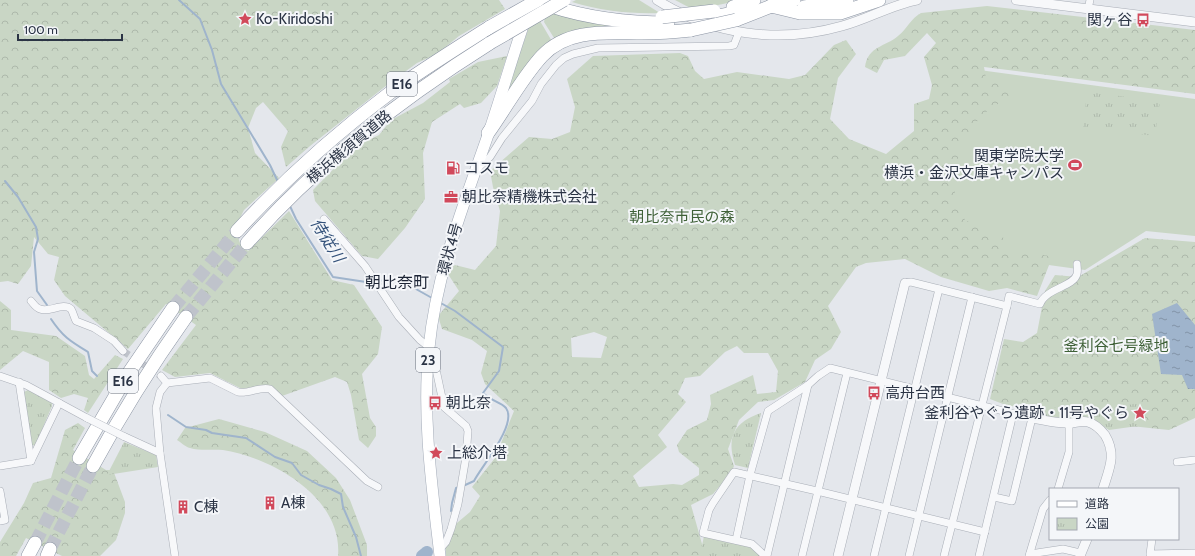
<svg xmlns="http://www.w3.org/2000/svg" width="1195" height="556" viewBox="0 0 1195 556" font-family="Cabin,'Noto Sans JP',sans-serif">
<defs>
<pattern id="forest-crowns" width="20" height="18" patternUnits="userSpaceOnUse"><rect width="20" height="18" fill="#c9d6c5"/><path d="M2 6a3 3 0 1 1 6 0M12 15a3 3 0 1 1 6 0" fill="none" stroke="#adb8ab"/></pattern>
<pattern id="park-tufts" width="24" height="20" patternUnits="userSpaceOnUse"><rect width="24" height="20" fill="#c9d6c5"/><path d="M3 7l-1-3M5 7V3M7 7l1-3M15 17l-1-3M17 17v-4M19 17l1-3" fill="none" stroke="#adb8ab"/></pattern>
<pattern id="water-ripples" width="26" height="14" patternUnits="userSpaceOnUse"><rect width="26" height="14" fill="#9fb4cc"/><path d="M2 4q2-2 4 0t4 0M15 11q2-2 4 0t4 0" fill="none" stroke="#8293a7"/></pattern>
</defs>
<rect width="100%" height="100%" fill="#e4e7ec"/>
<!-- grass -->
<g fill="#c9d6c5">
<path d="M576 0H639L660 13C630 14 601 11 572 2Z"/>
<polygon points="675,0 742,0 694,10"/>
<polygon points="557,11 645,26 686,25 556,41 544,22 545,18"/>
<polygon points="540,21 553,43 500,110 529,27"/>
<polygon points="972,69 1195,99 1195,236 1146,231 1085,270 939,250"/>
</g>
<!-- forest -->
<g fill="url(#forest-crowns)" fill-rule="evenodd">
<polygon points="0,0 499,0 505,9 459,36 437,54 417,63 387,85 310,146 286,167 281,147 288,131 263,102 256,108 248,128 255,153 279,178 244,210 235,228 240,243 248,251 289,211 332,280 354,285 382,327 378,354 362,374 370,418 376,427 376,436 368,448 359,440 351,395 347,382 335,377 282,396 268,385 244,390 210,373 175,377 162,370 196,325 166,304 128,349 65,296 54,280 59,257 48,254 34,237 31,266 18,284 8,281 0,282"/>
<path d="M987 6 1195 30V94L984 67 986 78 1014 93 983 114 960 143 955 183V195L965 220 1006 239 1009 250 1050 256 1051 260 1037 296 1007 288 989 291 941 277 905 259 866 263 856 267 828 306 841 332 831 349 815 360 805 382 774 400 758 402 739 420 728 449 734 466 731 473 713 494 691 505 704 551 729 556H446L445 533 470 512 480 496 472 487 495 458 514 411 485 384 481 373 487 351 472 340 442 329 438 316 459 291 446 271 455 265 475 270 496 246 500 211 493 187 490 171 529 137 552 139 570 132 575 107 567 79 593 56 680 53 688 56 695 71 704 79 737 72 789 79 805 75 834 45 846 40 856 54 838 78 830 119 849 139 886 154 914 131V104L929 99 932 85 924 57 936 43 927 33 905 56 884 60 877 73 865 67C868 46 885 47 898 36 907 29 911 18 921 13ZM594 332 607 337 601 358 572 357 571 338ZM737 346 744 353H768L778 371 776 392 757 394 753 375 710 395 711 404 707 420 687 430 677 445 679 452 699 468V475L682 485 673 484 639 487 633 476 667 447 658 435 686 402 678 394 685 378 700 376 725 352Z"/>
<polygon points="507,56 497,86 481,103 464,108 460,104 432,122 423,153 425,199 405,228 378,259 362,256 315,201 313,190 356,146 379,135 391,120 423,103 450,82 449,79 478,62"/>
<polygon points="1145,238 1195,242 1195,418 1169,430 1073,420 1003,404 990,399 1004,339 1023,342 1037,333 1045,291 1055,275 1078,277"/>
<polygon points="0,301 11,310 11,330 56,336 85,356 89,375 94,379 115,355 123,359 88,413 84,410 88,398 74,394 61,398 49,390 49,362 23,351 0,370"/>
<path d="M219 419 265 432 307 451 336 478 350 500 367 545V556H338C343 498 273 458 223 450 212 449 200 451 190 448 185 447 181 442 177 440L185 428Z"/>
<polygon points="78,423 85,428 73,450 106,470 113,470 125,502 125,513 116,540 100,556 62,556 26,538 16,556 0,556 0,542 24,503 33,483 51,478 65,430"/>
</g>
<!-- park -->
<g fill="url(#park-tufts)">
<polygon points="1087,92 1160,101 1155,136 1083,127"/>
<polygon points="28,390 52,403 52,406 35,446 32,445 24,392"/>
<polygon points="1144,402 1145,425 1109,430 1098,423 1088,419 1044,417 1031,414 1037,407 1106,409"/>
<path d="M761 413 748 468 735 465C726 437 734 422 761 413Z"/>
<polygon points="124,442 156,455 158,467 107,475"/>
<polygon points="704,536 751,546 762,556 709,556 700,555"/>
</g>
<!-- water -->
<polygon fill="url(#water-ripples)" points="1177,303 1195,325 1195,389 1188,389 1182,375 1161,374 1152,314"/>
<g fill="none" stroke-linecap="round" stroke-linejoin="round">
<!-- stream -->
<g stroke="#9fb4cc" stroke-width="2">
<polyline points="179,0 200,19 212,50 221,84 270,165 278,182"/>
<polyline points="5,181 18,197 36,227 38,239 34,252 37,291 47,305"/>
<polyline points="289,204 296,219 333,277 366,282 373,281"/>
<polyline points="377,281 398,279 432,298"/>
<path d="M439 302 455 311 503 347 499 371 483 393C489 400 501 402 506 408 518 424 481 467 474 481L463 486"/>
<path d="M51 319C63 337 70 341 88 352L92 371 97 376"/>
<polyline points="168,415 186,427 206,430 212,433 246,438 275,457 292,463 301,475 319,485 331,489 341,494 343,507 356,537 361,556"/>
<polyline points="451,511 452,503 456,488 459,487"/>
</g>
<!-- river -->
<polyline stroke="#9fb4cc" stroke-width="12" points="422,556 427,552"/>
<!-- minor-tunnel -->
<polyline stroke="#bfc3cb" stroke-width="7" stroke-dasharray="7 3.5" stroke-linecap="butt" points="123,351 161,376"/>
<!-- motorway-tunnel -->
<g stroke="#bfc3cb" stroke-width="13" stroke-dasharray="13 6" stroke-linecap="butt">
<polyline points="173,308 237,231"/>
<polyline points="186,317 247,243"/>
<polyline points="35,543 79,458"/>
<polyline points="50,549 93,466"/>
</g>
<!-- minor casing -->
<g stroke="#a9aeb7" stroke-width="8">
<g id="minor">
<polyline points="1088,9 1090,0"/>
<polyline points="477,169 490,157 502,138 532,101 541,84 556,65 564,58 573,54 598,48 729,46 734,45 739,32"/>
<polyline points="324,219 365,266 399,317 420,340 429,347"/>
<polyline points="905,283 911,282 1007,306 944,556"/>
<path d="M31 301C33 303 36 308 40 309 49 313 63 302 71 309 73 312 74 317 76 321L94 328 114 341 123 351"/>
<path d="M1007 306 1009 296 1040 304C1046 288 1074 287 1077 274 1078 271 1077 267 1077 264"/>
<polyline points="428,354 434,360 444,407 466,426 468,431 466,457 458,504 451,529 446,542 439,550"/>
<polyline points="0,376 26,385 87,418"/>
<polyline points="19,382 31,461"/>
<path d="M167 383 210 378 238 392C249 394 260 386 270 389L367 481 378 487"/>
<polyline points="123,436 160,453 175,556"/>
<polyline points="160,453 156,408 160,392 167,383 161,376"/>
<polyline points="1177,462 1195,460"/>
<polyline points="0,466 31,461 59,403"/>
<polyline points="1058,489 1069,452 1069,423"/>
<polyline points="0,491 5,520 0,521"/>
<polyline points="1152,539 1150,554 1195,553"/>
<polyline points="736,540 750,475 768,411 808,385 818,376 830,368 1032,418 1012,501 994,497"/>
<polyline points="1030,554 1063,549 1080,553"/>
<polyline points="765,556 752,544 703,533 709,510 713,503 734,472 817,491 985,532"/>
<polyline points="767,556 808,385"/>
<polyline points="802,556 847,373"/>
<polyline points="874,556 939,289"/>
<polyline points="909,556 972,297"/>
<polyline points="979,556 1013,414"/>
<polyline points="1029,556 1043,509 1050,500"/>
</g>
</g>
<!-- tertiary casing -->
<g stroke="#a9aeb7" stroke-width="10">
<g id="tertiary">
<path d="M657 0C712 35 779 44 842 26 868 19 891 5 917 0"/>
<polyline points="1016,0 1195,22"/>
<path d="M1032 418C1044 420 1055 423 1066 423 1074 424 1080 420 1088 422 1095 424 1101 430 1105 435 1117 455 1109 469 1103 489"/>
<polyline points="838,556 905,283"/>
<polyline points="1080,556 1087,539"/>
</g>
</g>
<!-- primary casing -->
<g stroke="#a3abb8" stroke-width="12">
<path id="primary" d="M440 556C432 487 422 417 429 348 436 274 464 204 488 135 501 97 512 58 525 20"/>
</g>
<!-- motorway casing -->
<g stroke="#8b94a3" stroke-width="14">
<g id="motorway">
<path d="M534 0C577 17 622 23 668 23"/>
<polyline points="826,3 839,4 847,0"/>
<polyline points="771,6 800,13 840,13 879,0"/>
<polyline points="733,7 754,0"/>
<polyline points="804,7 816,5 829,0"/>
<polyline points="718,16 747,10"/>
<polyline points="736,20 769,7 794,0"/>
<path d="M488 133C506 108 521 79 542 56 568 28 607 33 642 33 658 33 674 32 691 30"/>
<path d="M237 231C284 180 335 134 391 92 423 69 457 48 490 27"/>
<path d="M247 243C316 164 401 99 490 43"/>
<polyline points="79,458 128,374 173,308"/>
<path d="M93 466C121 414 152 365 186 317"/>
<polyline points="28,556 35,543"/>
<polyline points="47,556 50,549"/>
</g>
</g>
<!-- minor -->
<use href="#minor" stroke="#f7f8fa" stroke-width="7"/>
<!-- tertiary -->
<use href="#tertiary" stroke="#f7f8fa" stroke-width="9"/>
<!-- primary -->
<use href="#primary" stroke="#fff" stroke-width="11"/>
<!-- motorway -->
<use href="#motorway" stroke="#fff" stroke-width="13"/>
<!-- minor-bridge casing -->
<g stroke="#a9aeb7" stroke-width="8" stroke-linecap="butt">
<polyline id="minor-bridge" points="87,418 123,436"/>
</g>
<!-- motorway-bridge casing -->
<g stroke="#8b94a3" stroke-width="14" stroke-linecap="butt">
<g id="motorway-bridge">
<polyline points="662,17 714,11"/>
<polyline points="490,27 538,0"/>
<polyline points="691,30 736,20"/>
<polyline points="490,43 564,0"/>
</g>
</g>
<!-- minor-bridge -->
<use href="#minor-bridge" stroke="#f7f8fa" stroke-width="7"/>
<!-- motorway-bridge -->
<use href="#motorway-bridge" stroke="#fff" stroke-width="13"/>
</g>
<!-- icons -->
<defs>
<g id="sight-bare" transform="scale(1.08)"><path d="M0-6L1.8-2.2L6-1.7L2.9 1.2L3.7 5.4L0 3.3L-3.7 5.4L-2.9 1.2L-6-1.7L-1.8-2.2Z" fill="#d1495b" stroke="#f4f6f9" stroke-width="2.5" paint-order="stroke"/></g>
<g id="bus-bare" transform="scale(1.08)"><path d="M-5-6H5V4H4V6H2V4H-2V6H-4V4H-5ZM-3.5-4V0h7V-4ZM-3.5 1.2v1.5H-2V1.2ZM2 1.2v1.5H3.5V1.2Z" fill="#d1495b" stroke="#f4f6f9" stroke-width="2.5" paint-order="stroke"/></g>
<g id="stadium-bare" transform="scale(1.08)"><path d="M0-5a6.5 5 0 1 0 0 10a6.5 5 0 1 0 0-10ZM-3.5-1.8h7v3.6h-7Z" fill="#d1495b" stroke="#f4f6f9" stroke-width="2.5" paint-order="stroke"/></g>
<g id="fuel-bare" transform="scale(1.08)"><path d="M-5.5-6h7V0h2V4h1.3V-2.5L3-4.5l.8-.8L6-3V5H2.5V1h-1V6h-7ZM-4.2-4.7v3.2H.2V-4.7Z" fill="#d1495b" stroke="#f4f6f9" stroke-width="2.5" paint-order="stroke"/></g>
<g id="office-bare" transform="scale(1.08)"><path d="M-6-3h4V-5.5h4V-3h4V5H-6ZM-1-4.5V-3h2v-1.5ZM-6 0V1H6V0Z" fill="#d1495b" stroke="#f4f6f9" stroke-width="2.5" paint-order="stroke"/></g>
<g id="building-bare" transform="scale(1.08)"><path d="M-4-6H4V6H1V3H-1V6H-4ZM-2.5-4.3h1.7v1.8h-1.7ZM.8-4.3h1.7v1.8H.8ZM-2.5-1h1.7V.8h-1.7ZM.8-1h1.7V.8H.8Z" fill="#d1495b" stroke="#f4f6f9" stroke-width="2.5" paint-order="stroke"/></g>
</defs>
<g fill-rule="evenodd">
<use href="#sight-bare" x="245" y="19"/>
<use href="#bus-bare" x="1143" y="20"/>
<use href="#stadium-bare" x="1075" y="165"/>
<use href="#fuel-bare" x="453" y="168"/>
<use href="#office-bare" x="451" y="197"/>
<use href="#bus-bare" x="874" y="393"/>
<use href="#bus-bare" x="435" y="403"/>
<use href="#sight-bare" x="1140" y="413"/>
<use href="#sight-bare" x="436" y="453"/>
<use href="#building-bare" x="270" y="503"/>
<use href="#building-bare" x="183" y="507"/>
</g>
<g text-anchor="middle" stroke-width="4" stroke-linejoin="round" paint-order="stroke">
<!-- shield labels -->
<g fill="#f4f6f9" stroke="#676e7b" stroke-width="1">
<rect x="387" y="72" width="30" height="24" rx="3"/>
<rect x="416" y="348" width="24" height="24" rx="3"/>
<rect x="108" y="369" width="30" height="24" rx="3"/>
</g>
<g font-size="14" font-weight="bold" fill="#2b3445">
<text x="402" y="89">E16</text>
<text x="428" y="365">23</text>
<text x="123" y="386">E16</text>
</g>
<!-- poi labels -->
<g font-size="15" fill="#2b3445" stroke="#f4f6f9" text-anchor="start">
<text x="256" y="24">Ko-Kiridoshi</text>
<text x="1132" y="25" text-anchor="end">関ヶ谷</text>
<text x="1064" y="161" text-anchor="end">関東学院大学<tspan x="1064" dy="17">横浜・金沢文庫キャンパス</tspan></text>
<text x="464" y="173">コスモ</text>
<text x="462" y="202">朝比奈精機株式会社</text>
<text x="885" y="398">高舟台西</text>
<text x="446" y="408">朝比奈</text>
<text x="1129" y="418" text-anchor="end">釜利谷やぐら遺跡・11号やぐら</text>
<text x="447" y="458">上総介塔</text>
<text x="281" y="508">A棟</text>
<text x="194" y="512">C棟</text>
</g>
<!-- street labels -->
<g font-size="15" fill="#2b3445" stroke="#f4f6f9">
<text transform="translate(349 147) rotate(-40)" y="5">横浜横須賀道路</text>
<text transform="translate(450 249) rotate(-74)" y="5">環状4号</text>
</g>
<!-- park labels -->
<g font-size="15" fill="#3f6138" stroke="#f4f6f9">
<text x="682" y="222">朝比奈市民の森</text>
<text x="1116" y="351">釜利谷七号緑地</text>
</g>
<!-- water labels -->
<g font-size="16" font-style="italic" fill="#34527a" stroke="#f4f6f9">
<text transform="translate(328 240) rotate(58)" y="6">侍従川</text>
</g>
<!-- neighbourhood labels -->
<g font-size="16" fill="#1d2536" stroke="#f4f6f9">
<text x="397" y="288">朝比奈町</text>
</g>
</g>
<!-- legend -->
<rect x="1049" y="488" width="130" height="52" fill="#f4f6f9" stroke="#a4a8b1"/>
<rect x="1057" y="501" width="20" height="6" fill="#ffffff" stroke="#a4a8b1"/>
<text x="1085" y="508" font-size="12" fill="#2b3445">道路</text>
<rect x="1057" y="518" width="20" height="12" fill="url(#park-tufts)" stroke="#a4a8b1"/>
<text x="1085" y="528" font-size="12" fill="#2b3445">公園</text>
<!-- scale -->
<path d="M18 34v6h104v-6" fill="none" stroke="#2b3445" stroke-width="2"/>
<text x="24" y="34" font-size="12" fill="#2b3445" stroke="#f4f6f9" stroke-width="3" paint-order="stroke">100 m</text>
</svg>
